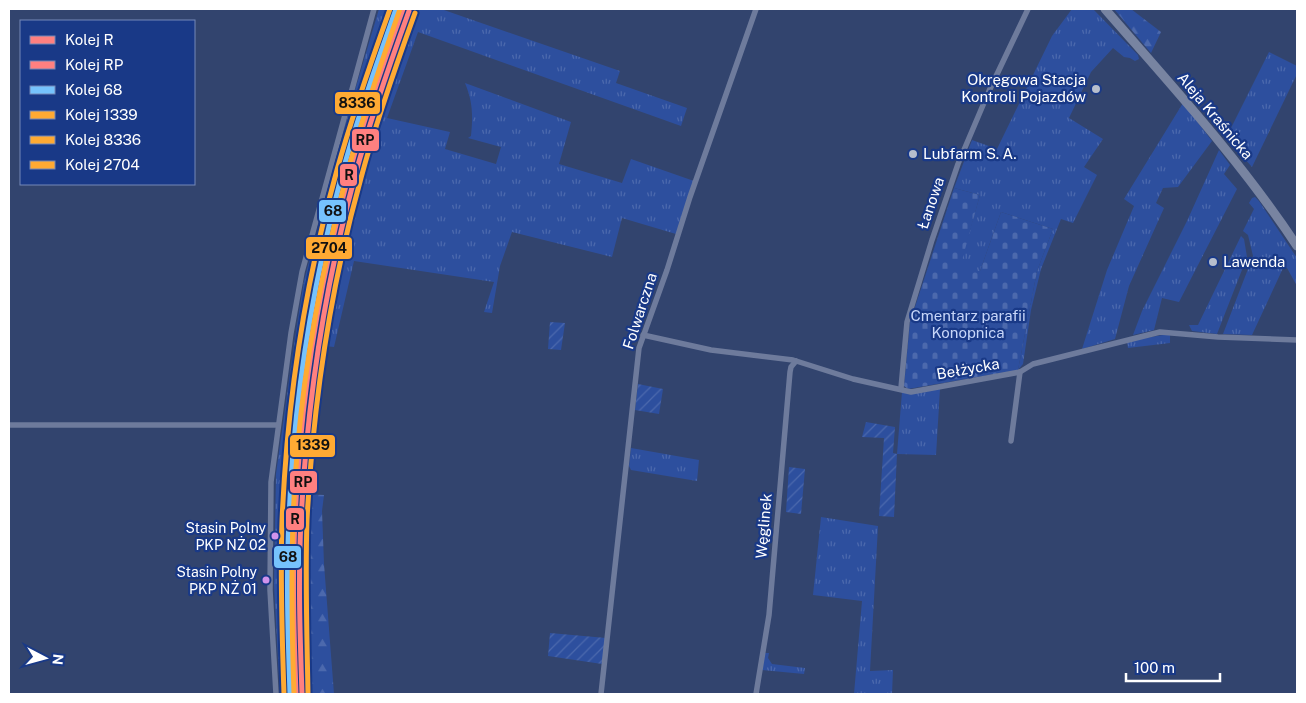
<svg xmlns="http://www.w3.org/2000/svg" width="1306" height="703" viewBox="0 0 1306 703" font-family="'Public Sans',sans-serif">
<defs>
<pattern id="grass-tufts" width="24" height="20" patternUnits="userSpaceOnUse" patternTransform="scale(1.25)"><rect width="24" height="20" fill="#2d4f9e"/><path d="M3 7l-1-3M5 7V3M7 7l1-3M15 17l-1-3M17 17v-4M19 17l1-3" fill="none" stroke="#4c69ad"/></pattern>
<pattern id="forest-firs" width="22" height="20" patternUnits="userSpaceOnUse" patternTransform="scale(1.25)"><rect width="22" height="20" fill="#2d4f9e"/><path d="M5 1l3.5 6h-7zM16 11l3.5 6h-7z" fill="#4c69ad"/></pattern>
<pattern id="cemetery-stones" width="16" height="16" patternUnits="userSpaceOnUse" patternTransform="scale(1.25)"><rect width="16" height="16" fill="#2d4f9e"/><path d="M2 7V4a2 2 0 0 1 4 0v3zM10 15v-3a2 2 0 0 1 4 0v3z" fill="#4c69ad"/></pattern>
<pattern id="garden-furrows" width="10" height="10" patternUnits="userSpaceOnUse" patternTransform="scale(1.25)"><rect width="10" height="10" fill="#2d4f9e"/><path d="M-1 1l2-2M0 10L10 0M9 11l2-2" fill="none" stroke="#4c69ad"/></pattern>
</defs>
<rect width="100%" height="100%" fill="#32446e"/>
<!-- grass -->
<g fill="url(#grass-tufts)">
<path d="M379 9H399C381 61 363 113 348 167 334 216 324 267 315 318 293 442 283 568 292 694H280L274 585 276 474 295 338 304 281 350 107Z"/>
<path d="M411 9H441L620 71 616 83 687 108 681 126 418 32 387 118 450 132 445 149 496 164 501 147 468 138 471 136C473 116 473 102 465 83L571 122 559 164 622 183 631 159 694 181 676 234 622 218 612 257 512 232 500 266 492 313 484 312 494 282 354 261 334 347 325 346 312 495 304 494 309 443 322 345 338 257 374 113Z"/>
<polygon points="1072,9 1093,9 1138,55 1139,59 1135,61 1130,58 1124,57 1113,48 1091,72 1069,118 1103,139 1084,167 1097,175 1073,223 1061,219 1041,269 1031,310 1023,364 1018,370 1037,271 1053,229 1001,212 980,271 958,271 980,195 954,188 972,140 997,149 1052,36"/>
<polygon points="1269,52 1297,66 1297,74 1252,167 1226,138"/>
<polygon points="1183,103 1212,141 1178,187 1163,188 1156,203 1164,208 1129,286 1115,339 1082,349 1107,270 1134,206 1124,199"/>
<polygon points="1219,150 1230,165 1224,174 1237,189 1179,302 1162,298 1154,330 1133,335 1142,311 1187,221"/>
<polygon points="1255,197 1259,201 1297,258 1297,286 1287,268 1284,266 1252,335 1223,334 1253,256 1248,235 1243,231 1254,209 1249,203 1252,198"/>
<polygon points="1241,236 1244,239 1247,257 1217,334 1192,331 1189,325 1198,325"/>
<polygon points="1163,335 1170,335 1170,343 1128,348 1127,341"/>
<polygon points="940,389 936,455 897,454 902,392"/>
<polygon points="631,448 699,460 697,481 631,470 629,466"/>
<polygon points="821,517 878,526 870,671 893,670 892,694 854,694 862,601 813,595"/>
<polygon points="765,653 769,653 768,658 772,664 805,668 804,674 762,670"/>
</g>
<!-- forest -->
<g fill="url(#forest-firs)">
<polygon points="1114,9 1131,9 1161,32 1151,53"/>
<polygon points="304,494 324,495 322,511 324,564 334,694 308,694 304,648"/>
</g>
<!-- cemetery -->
<polygon fill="url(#cemetery-stones)" points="954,188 980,195 959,271 980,271 1001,212 1053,229 1037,271 1018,370 908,389 904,386 910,322"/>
<!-- garden -->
<g fill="url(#garden-furrows)">
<polygon points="550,322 565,323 561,350 548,349"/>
<polygon points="638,384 663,389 659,414 635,410"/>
<polygon points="866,422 895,427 893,453 897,454 894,517 879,516 884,438 862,437"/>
<polygon points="789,467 805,469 801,514 786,512"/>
<polygon points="550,633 606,638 602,664 548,656"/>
</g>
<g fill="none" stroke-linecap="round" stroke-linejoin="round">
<!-- minor -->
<g stroke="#6e7b9c" stroke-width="5.5">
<polyline points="643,335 711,350 793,360 853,379 911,392 1020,372 1033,364 1160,332 1218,337 1297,340"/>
<polyline points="901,388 907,322 932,240 958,164 989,91 1028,9"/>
<polyline points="9,425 278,425"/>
<polyline points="1011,441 1020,372"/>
<polyline points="276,694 270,590 271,482 291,333 302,272 374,9"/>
<polyline points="601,694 639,348 667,270 690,197 756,9"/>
<polyline points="756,694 769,615 790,372 791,367 796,361"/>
</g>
<!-- primary -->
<path stroke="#7884a1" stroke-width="9" d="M1105 9C1172 86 1241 161 1297 246"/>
<!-- rail-1 casing -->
<g stroke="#193987" stroke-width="9">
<path id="rail-1" d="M296 694C294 636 292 578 295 520 300 404 318 286 349 174 364 118 383 64 403 9"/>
</g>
<!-- rail-2 casing -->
<g stroke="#193987" stroke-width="9">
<path id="rail-2" d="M302 694C300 636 298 578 301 520 307 404 324 288 355 176 370 120 389 66 409 11"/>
</g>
<!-- rail-3 casing -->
<g stroke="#193987" stroke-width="9">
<path id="rail-3" d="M290 694C288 636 286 578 289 520 293 404 312 287 342 174 357 118 377 63 396 9"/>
</g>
<!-- rail-4 casing -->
<g stroke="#193987" stroke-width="9">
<path id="rail-4" d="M308 694C307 636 305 578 307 520 313 405 330 289 361 178 376 122 395 68 415 13"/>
</g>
<!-- rail-5 casing -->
<g stroke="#193987" stroke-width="9">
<path id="rail-5" d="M284 694C282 636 280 579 282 521 287 404 305 282 337 170 352 116 371 62 390 9"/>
</g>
<!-- rail-6 casing -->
<g stroke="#193987" stroke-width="9">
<path id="rail-6" d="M294 694C292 636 291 579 293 521 297 404 317 287 347 174 362 118 381 63 400 9"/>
</g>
<!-- rail-1 -->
<use href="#rail-1" stroke="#ff8080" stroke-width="5"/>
<!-- rail-2 -->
<use href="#rail-2" stroke="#ff8080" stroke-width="5"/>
<!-- rail-3 -->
<use href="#rail-3" stroke="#76c3fd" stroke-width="5"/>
<!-- rail-4 -->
<use href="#rail-4" stroke="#fa3" stroke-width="5"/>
<!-- rail-5 -->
<use href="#rail-5" stroke="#fa3" stroke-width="5"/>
<!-- rail-6 -->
<use href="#rail-6" stroke="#fa3" stroke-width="5"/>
</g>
<!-- markers -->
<g fill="#b7becc" stroke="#193987" stroke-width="2">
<circle cx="1096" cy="89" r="5"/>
<circle cx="913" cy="154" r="5"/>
<circle cx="1213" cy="262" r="5"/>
</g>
<g fill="#d193ec" stroke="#193987" stroke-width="2">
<circle cx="275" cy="536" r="4.5"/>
<circle cx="266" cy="580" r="4.5"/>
</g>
<g text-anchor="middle" stroke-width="4.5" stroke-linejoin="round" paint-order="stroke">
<!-- bus labels -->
<g font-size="14" fill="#fff" stroke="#193987" text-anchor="end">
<text x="266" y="533">Stasin Polny<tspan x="266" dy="17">PKP NŻ 02</tspan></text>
<text x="257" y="577">Stasin Polny<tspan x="257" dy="17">PKP NŻ 01</tspan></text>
</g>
<!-- poi labels -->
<g font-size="15" fill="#fff" stroke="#193987" text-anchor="start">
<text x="1086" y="85" text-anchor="end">Okręgowa Stacja<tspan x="1086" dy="17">Kontroli Pojazdów</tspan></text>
<text x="923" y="159">Lubfarm S. A.</text>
<text x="1223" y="267">Lawenda</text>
</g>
<!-- street labels -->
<g font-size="15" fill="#fff" stroke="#193987">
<text transform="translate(1215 116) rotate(50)" y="5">Aleja Kraśnicka</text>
<text transform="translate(931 203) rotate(-71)" y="5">Łanowa</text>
<text transform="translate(640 311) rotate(-72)" y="5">Folwarczna</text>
<text transform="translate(968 369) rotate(-10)" y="5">Bełżycka</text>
<text transform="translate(764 526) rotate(-85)" y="5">Węglinek</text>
</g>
<!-- park labels -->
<g font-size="15" fill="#c7d6f9" stroke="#193987">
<text x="968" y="321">Cmentarz parafii<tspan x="968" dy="17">Konopnica</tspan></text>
</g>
</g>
<g stroke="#193987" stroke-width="2">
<rect x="334" y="91" width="47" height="24" rx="5" fill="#fa3"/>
<rect x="351" y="128" width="29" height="24" rx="5" fill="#ff8080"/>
<rect x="339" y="163" width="19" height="24" rx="5" fill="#ff8080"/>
<rect x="318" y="199" width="29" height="24" rx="5" fill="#76c3fd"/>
<rect x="305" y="236" width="48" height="24" rx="5" fill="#fa3"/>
<rect x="289" y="434" width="47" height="24" rx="5" fill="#fa3"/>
<rect x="289" y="470" width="29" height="24" rx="5" fill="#ff8080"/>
<rect x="285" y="507" width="20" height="24" rx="5" fill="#ff8080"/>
<rect x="273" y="545" width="29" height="24" rx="5" fill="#76c3fd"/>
</g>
<g font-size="14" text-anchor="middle" font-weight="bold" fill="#111">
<text x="357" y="108">8336</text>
<text x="365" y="145">RP</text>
<text x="349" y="180">R</text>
<text x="333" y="216">68</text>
<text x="329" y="253">2704</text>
<text x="313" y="450">1339</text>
<text x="303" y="487">RP</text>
<text x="295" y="524">R</text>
<text x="288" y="562">68</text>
</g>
<!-- border -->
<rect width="1306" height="703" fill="none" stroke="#ffffff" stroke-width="20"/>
<!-- legend -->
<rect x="20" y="20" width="175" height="165" fill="#193987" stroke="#7588b7"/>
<rect x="30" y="36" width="25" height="8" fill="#ff8080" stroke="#7588b7"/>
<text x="65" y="45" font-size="15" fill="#ffffff">Kolej R</text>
<rect x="30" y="61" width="25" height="8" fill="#ff8080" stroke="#7588b7"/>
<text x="65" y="70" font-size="15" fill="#ffffff">Kolej RP</text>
<rect x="30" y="86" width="25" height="8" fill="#76c3fd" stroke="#7588b7"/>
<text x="65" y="95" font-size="15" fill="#ffffff">Kolej 68</text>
<rect x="30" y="111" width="25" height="8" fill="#ffaa33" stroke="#7588b7"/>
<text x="65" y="120" font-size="15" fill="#ffffff">Kolej 1339</text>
<rect x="30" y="136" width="25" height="8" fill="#ffaa33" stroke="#7588b7"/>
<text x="65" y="145" font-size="15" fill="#ffffff">Kolej 8336</text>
<rect x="30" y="161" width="25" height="8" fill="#ffaa33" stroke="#7588b7"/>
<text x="65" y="170" font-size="15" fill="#ffffff">Kolej 2704</text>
<!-- north arrow -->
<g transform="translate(45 658) rotate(96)" stroke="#193987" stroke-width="4" paint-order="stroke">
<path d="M0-4L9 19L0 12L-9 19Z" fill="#ffffff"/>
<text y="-8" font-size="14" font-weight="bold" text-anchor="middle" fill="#ffffff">N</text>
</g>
<!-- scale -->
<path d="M1126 673v8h94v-8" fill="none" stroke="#ffffff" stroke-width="2.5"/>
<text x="1134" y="673" font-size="15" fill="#ffffff" stroke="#193987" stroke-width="4" paint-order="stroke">100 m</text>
</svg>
